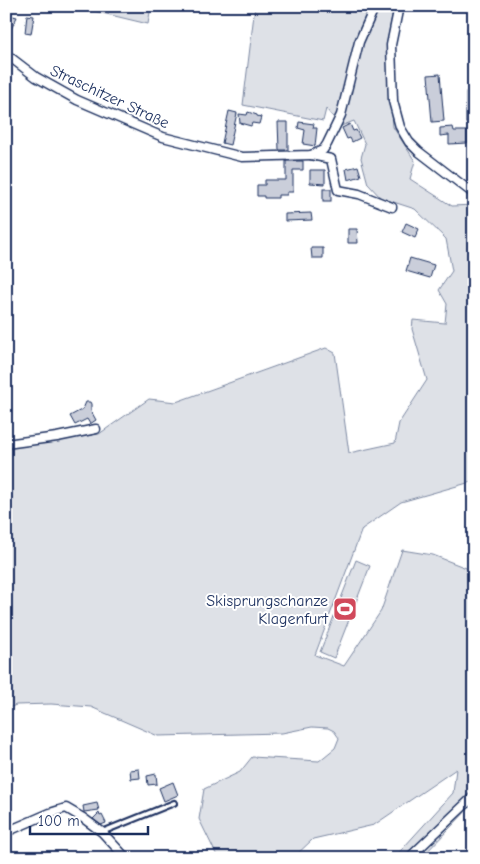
<svg xmlns="http://www.w3.org/2000/svg" width="480" height="864" viewBox="0 0 480 864" font-family="'Comic Neue',sans-serif">
<rect width="100%" height="100%" fill="#fff"/>
<filter id="ink" filterUnits="userSpaceOnUse"><feTurbulence type="fractalNoise" baseFrequency=".02" numOctaves="2"/><feDisplacementMap in="SourceGraphic" scale="10" xChannelSelector="R" yChannelSelector="G"/><feConvolveMatrix kernelMatrix="1 2 1 2 8 2 1 2 1" color-interpolation-filters="sRGB"/></filter>
<g filter="url(#ink)">
<!-- green -->
<g fill="#dee1e7" stroke="#7c88a2">
<polygon points="73,6 151,6 148,24"/>
<polygon points="255,6 394,6 387,42 393,127 415,161 410,179 452,206 474,205 474,480 471,482 401,502 362,529 315,655 344,666 381,611 402,550 433,555 474,571 474,803 421,858 394,858 453,793 456,769 374,825 313,839 293,858 218,858 199,819 204,789 240,772 252,757 319,761 335,748 339,738 334,731 328,728 312,727 282,733 158,736 91,707 51,704 16,705 6,709 6,448 99,434 149,399 176,402 326,348 335,353 349,453 395,443 399,423 427,380 412,329 413,320 445,323 447,304 439,290 452,271 446,239 415,209 381,198 368,184 361,158 365,144 354,121 341,126 326,109 323,121 243,105"/>
<polygon points="356,560 370,566 334,658 320,652"/>
</g>
<!-- building -->
<g fill="#caceda" stroke="#1b2f5e">
<polygon points="9,15 17,17 6,39 6,17 8,18"/>
<polygon points="27,15 34,16 31,34 25,33"/>
<polygon points="440,74 444,121 432,122 428,75"/>
<rect x="466" y="92" width="8" height="31"/>
<polygon points="229,111 237,113 230,145 222,143"/>
<polygon points="248,112 257,115 257,116 261,117 259,124 252,123 251,126 240,123 239,114 247,115"/>
<polygon points="278,122 288,122 288,150 279,150"/>
<polygon points="299,122 314,124 313,128 317,128 315,146 303,144 305,130 298,128"/>
<polygon points="350,124 353,131 356,130 360,138 352,142 350,138 347,139 342,128"/>
<polygon points="453,127 454,131 467,131 467,143 449,144 449,135 440,136 440,128"/>
<polygon points="286,161 303,161 303,170 293,170 293,192 287,192 287,195 278,195 278,198 264,198 264,196 257,196 257,185 265,185 265,180 286,180"/>
<polygon points="358,166 361,176 348,180 346,169"/>
<polygon points="310,170 325,170 325,184 310,183"/>
<rect x="323" y="189" width="8" height="12"/>
<polygon points="311,213 312,220 285,221 285,214"/>
<polygon points="406,223 419,229 415,238 402,232"/>
<polygon points="348,229 357,229 358,243 348,243"/>
<polygon points="311,248 323,248 323,258 312,258"/>
<polygon points="410,258 434,265 430,278 406,271"/>
<polygon points="86,402 90,402 91,404 91,411 96,420 90,424 87,419 75,425 70,416 83,409"/>
<polygon points="139,769 140,778 131,779 130,770"/>
<polygon points="156,774 157,784 148,785 147,776"/>
<polygon points="173,782 178,795 164,801 159,788"/>
<polygon points="97,803 99,810 84,812 83,806"/>
<polygon points="99,813 100,816 102,815 106,823 101,825 93,819"/>
</g>
<g fill="none" stroke-linecap="round" stroke-linejoin="round">
<!-- service casing -->
<g stroke="#1b2f5e" stroke-width="8">
<polyline id="service" points="102,832 174,803"/>
</g>
<!-- minor casing -->
<g stroke="#1b2f5e" stroke-width="11">
<g id="minor">
<polyline points="399,6 391,45 393,101 400,127 409,142 418,151 474,194"/>
<polyline points="6,54 36,77 77,100 163,137 242,157 311,155 323,150 327,144 341,115 359,42 375,6"/>
<polyline points="311,155 331,159 338,190 359,194 392,207"/>
<polyline points="6,444 57,437 96,429"/>
<polyline points="6,832 50,813 66,808 83,818 102,832 126,858"/>
<polyline points="409,858 474,796"/>
</g>
</g>
<!-- service -->
<use href="#service" stroke="#fff" stroke-width="4"/>
<!-- minor -->
<use href="#minor" stroke="#fff" stroke-width="8"/>
</g>
</g>
<!-- icons -->
<defs>
<g id="stadium-square" transform="scale(1.25)"><rect x="-9" y="-9" width="18" height="18" rx="4" fill="#d1495b" stroke="#fff"/><path d="M0-5a6.5 5 0 1 0 0 10a6.5 5 0 1 0 0-10ZM-3.5-1.8h7v3.6h-7Z" fill="#fff"/></g>
</defs>
<g fill-rule="evenodd">
<use href="#stadium-square" x="345" y="609"/>
</g>
<g text-anchor="middle" stroke-width="4" stroke-linejoin="round" paint-order="stroke">
<!-- street labels -->
<g font-size="16" fill="#1b2f5e" stroke="#fff">
<text transform="translate(110 96) rotate(25)" y="6">Straschitzer Straße</text>
</g>
<!-- poi labels -->
<g font-size="16" fill="#1b2f5e" stroke="#fff" text-anchor="end">
<text x="328" y="606">Skisprungschanze<tspan x="328" dy="18">Klagenfurt</tspan></text>
</g>
</g>
<!-- margin -->
<rect width="480" height="864" fill="none" stroke="#fff" stroke-width="25"/>
<rect x="12" y="12" width="455" height="839" fill="none" stroke="#1b2f5e" stroke-width="2" filter="url(#ink)"/>
<!-- scale -->
<path d="M30 826v8h118v-8" fill="none" stroke="#1b2f5e" stroke-width="2.5"/>
<text x="38" y="826" font-size="15" fill="#1b2f5e" stroke="#ffffff" stroke-width="4" paint-order="stroke">100 m</text>
</svg>
